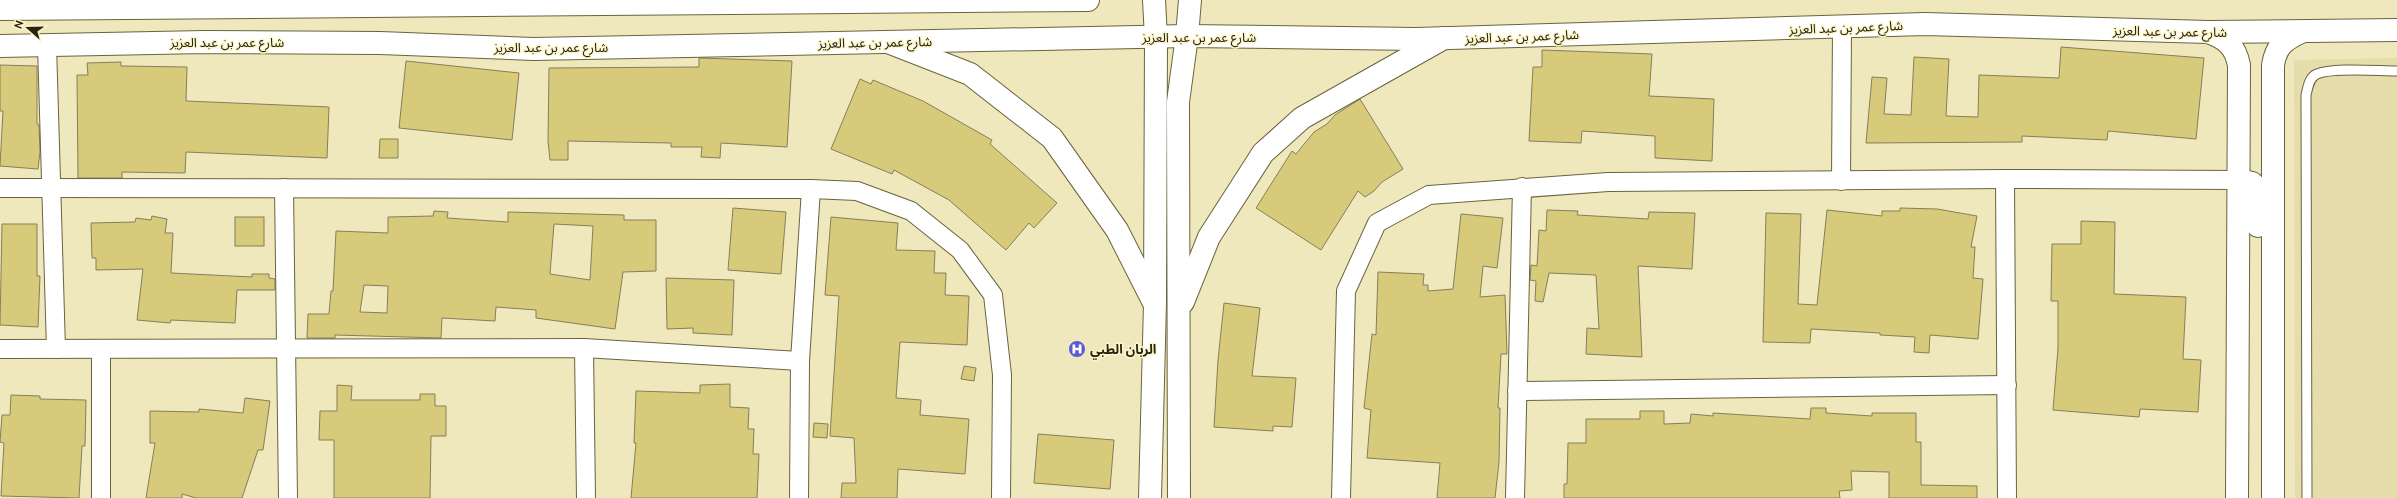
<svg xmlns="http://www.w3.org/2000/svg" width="2397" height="498" viewBox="0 0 2397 498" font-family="Cabin,'Noto Sans Arabic',sans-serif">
<rect width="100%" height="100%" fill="#efe8bd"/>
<!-- built -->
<polygon fill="#e5ddab" points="2397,58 2397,498 2295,498 2294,60"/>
<!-- building -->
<g fill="#d8ca7b" stroke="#867f58" fill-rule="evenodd">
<polygon points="2061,47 2204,58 2196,139 2108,131 2107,140 2022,136 2022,142 1866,143 1872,77 1887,78 1884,114 1911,115 1914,57 1949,59 1946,116 1978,117 1979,75 2059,78"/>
<polygon points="1542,50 1652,54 1649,96 1714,99 1712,161 1655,158 1655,136 1582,131 1581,143 1529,141 1533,67 1542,67"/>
<polygon points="699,58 792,61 787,147 721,143 720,158 701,157 702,147 671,147 671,143 568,141 568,160 550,160 548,141 549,68 699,67"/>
<polygon points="406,61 519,73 512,140 399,128"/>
<polygon points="121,62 121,66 187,67 186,101 329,107 327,158 186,152 185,173 122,172 122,178 78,178 77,75 88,75 87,63"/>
<polygon points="0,65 37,66 37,124 39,125 40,152 38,169 0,166 3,111 0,111"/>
<polygon points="860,79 871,84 873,80 923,101 992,140 990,144 1057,203 1034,228 1029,223 1006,250 949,200 894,170 892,174 831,149"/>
<polygon points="1360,99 1403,169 1382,182 1374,191 1365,197 1358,191 1321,250 1256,208 1292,151 1296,154 1314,132 1327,124 1335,115"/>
<polygon points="380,139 398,139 398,158 379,158"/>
<polygon points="733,208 786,212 781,274 728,270"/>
<polygon points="1900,208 1937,209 1977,216 1971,247 1975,247 1973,278 1983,279 1978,339 1930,335 1929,353 1914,352 1915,337 1880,335 1880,333 1811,329 1810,343 1763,342 1766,213 1801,214 1798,304 1817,305 1827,210 1882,216 1882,211 1900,211"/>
<polygon points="1547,210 1578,211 1577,215 1648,219 1649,212 1695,213 1692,269 1638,266 1642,357 1586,354 1587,328 1599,329 1596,275 1549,273 1543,302 1535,301 1536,281 1530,280 1531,265 1537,266 1539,230 1546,231"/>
<path d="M434 211 448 212 447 218 508 222V212L624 215V220H656V271L623 272 615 329 536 318V310L496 307 495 321 442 318 441 338 335 335V338H307L308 314H329L331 291H333L336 231 388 233V217L433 216ZM554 224 593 226 590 280 550 274ZM364 285 388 286 387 313 360 312Z"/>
<polygon points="1461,214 1503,218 1497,268 1483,266 1480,297 1505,295 1507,354 1501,354 1498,408 1500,408 1499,462 1495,498 1437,498 1440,463 1367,458 1371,410 1364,408 1372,334 1376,335 1378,272 1424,274 1423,285 1428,285 1428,291 1453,289"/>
<polygon points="152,216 167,219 165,233 173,233 171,273 252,277 252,274 269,274 269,278 275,279 275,290 237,290 235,323 171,320 170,323 137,320 143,269 96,270 96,258 92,258 91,223 135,222 136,218 151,220"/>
<rect x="235" y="217" width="29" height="29"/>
<polygon points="831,217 898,223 896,250 935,251 934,273 946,273 945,295 969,296 967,345 900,342 896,398 921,400 920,415 969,419 965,474 898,469 897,498 841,498 842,483 856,483 854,438 830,436 839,296 825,295"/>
<polygon points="2081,221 2115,222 2114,294 2186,297 2183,359 2201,360 2198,412 2140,409 2139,417 2053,410 2058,348 2058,301 2051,301 2052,244 2081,244"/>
<polygon points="2,224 37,224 37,276 40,276 38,327 0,325"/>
<polygon points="666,278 734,280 732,335 693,333 693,328 667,329"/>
<polygon points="1224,303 1260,308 1252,376 1296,378 1292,427 1273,426 1273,431 1214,427 1218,360"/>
<polygon points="964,366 976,368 974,381 961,379"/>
<polygon points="730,384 730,407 749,408 748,429 754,429 753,454 759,454 757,498 631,498 636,443 634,443 636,391 700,393 700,385"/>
<polygon points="337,385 352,386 351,400 420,400 420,394 435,394 435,406 446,406 446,436 431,436 430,498 334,498 334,440 319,440 320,411 337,411"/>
<polygon points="11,395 40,396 40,399 86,400 85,446 82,446 79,498 1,496 4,443 0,442 2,415 10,415"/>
<polygon points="245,398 270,401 263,450 258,450 242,498 196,498 182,494 182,498 146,498 155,443 150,443 150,411 199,412 199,409 243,413"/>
<polygon points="1811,408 1826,408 1826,413 1872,416 1872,413 1916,413 1916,442 1921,442 1921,485 1977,486 1977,498 1889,498 1889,472 1851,471 1852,490 1839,491 1840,498 1564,498 1564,484 1567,484 1568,443 1586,443 1586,419 1640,419 1640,411 1664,411 1664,424 1690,423 1691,414 1713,416 1713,413 1810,419"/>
<polygon points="814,423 828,424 827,438 813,437"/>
<polygon points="1038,434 1114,440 1110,489 1034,483"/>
</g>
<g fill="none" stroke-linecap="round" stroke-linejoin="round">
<!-- service casing -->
<g stroke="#6a633d" stroke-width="11">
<path id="service" d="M2307 498 2306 95C2308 87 2309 77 2317 74 2332 67 2378 71 2397 71"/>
</g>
<!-- minor casing -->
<g stroke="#6a633d" stroke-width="20">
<g id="minor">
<polyline points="47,45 56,349"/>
<polyline points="2005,179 2007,498"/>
<polyline points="1841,181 1842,27"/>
<polyline points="0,188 811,189 857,191 911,211 960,250 993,295 1002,375 1001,498"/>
<polyline points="284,188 288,498"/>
<polyline points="584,348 586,498"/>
<polyline points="0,349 584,348 800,361"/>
<polyline points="101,349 101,498"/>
<polyline points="1517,391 2007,385"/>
<polyline points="799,498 800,361 811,189"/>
<polyline points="1341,498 1346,291 1377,223 1429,195 1608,182 2005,179 2238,180"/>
<polyline points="1515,498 1522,187"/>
</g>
</g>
<!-- tertiary casing -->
<g stroke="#6a633d" stroke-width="24">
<g id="tertiary">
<path d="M2208 32C2227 39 2235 46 2239 65L2237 498"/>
<polyline points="888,42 970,74 1052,138 1117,230 1153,301"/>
<polyline points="2238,180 2252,183 2256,187 2258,226"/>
<polyline points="1183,302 1209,237 1263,153 1302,118 1444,38"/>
<polyline points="1150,498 1155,303 1156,38 1154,0"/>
<polyline points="1179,498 1178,102 1187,36 1190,0"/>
<path d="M2273 498V65C2276 46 2284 40 2301 32"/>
</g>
</g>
<!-- secondary casing -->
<g stroke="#6a633d" stroke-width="24">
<g id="secondary">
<polyline points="0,9 1088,0"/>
<polyline points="0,46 205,42 380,43 533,49 1187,36 1416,39 1925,24 2208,32 2397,30"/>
</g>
</g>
<!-- service -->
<use href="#service" stroke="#fff" stroke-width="9"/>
<!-- minor -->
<use href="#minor" stroke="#fff" stroke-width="18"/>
<!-- tertiary -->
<use href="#tertiary" stroke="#fff" stroke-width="22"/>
<!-- secondary -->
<use href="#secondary" stroke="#fff" stroke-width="22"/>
</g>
<!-- icons -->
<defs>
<g id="hospital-disc" transform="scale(0.9)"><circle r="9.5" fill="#5d5ad2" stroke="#fcf6ca"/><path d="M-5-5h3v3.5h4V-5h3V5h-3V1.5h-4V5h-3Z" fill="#fff"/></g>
</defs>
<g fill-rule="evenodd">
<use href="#hospital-disc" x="1077" y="349"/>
</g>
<g text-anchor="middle" stroke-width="3" stroke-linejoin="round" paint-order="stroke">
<!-- street labels -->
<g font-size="13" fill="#262313" stroke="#fcf6ca">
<text transform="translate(1846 27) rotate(-2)" y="5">شارع عمر بن عبد العزيز</text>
<text transform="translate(2170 31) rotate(1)" y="5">شارع عمر بن عبد العزيز</text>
<text transform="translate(1522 36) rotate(-2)" y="5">شارع عمر بن عبد العزيز</text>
<text x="1199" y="42">شارع عمر بن عبد العزيز</text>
<text x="227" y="47">شارع عمر بن عبد العزيز</text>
<text transform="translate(875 42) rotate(-1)" y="5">شارع عمر بن عبد العزيز</text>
<text x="551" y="52">شارع عمر بن عبد العزيز</text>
</g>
<!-- poi labels -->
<g font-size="13" font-weight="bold" fill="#262313" stroke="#fcf6ca" text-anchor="start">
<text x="1090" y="354">الربان الطبي</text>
</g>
</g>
<!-- north arrow -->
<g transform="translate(28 28) rotate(290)" stroke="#fcf6ca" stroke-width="3" paint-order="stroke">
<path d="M0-3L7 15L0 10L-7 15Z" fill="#262313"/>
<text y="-6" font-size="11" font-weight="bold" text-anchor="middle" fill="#262313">N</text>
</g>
</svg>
